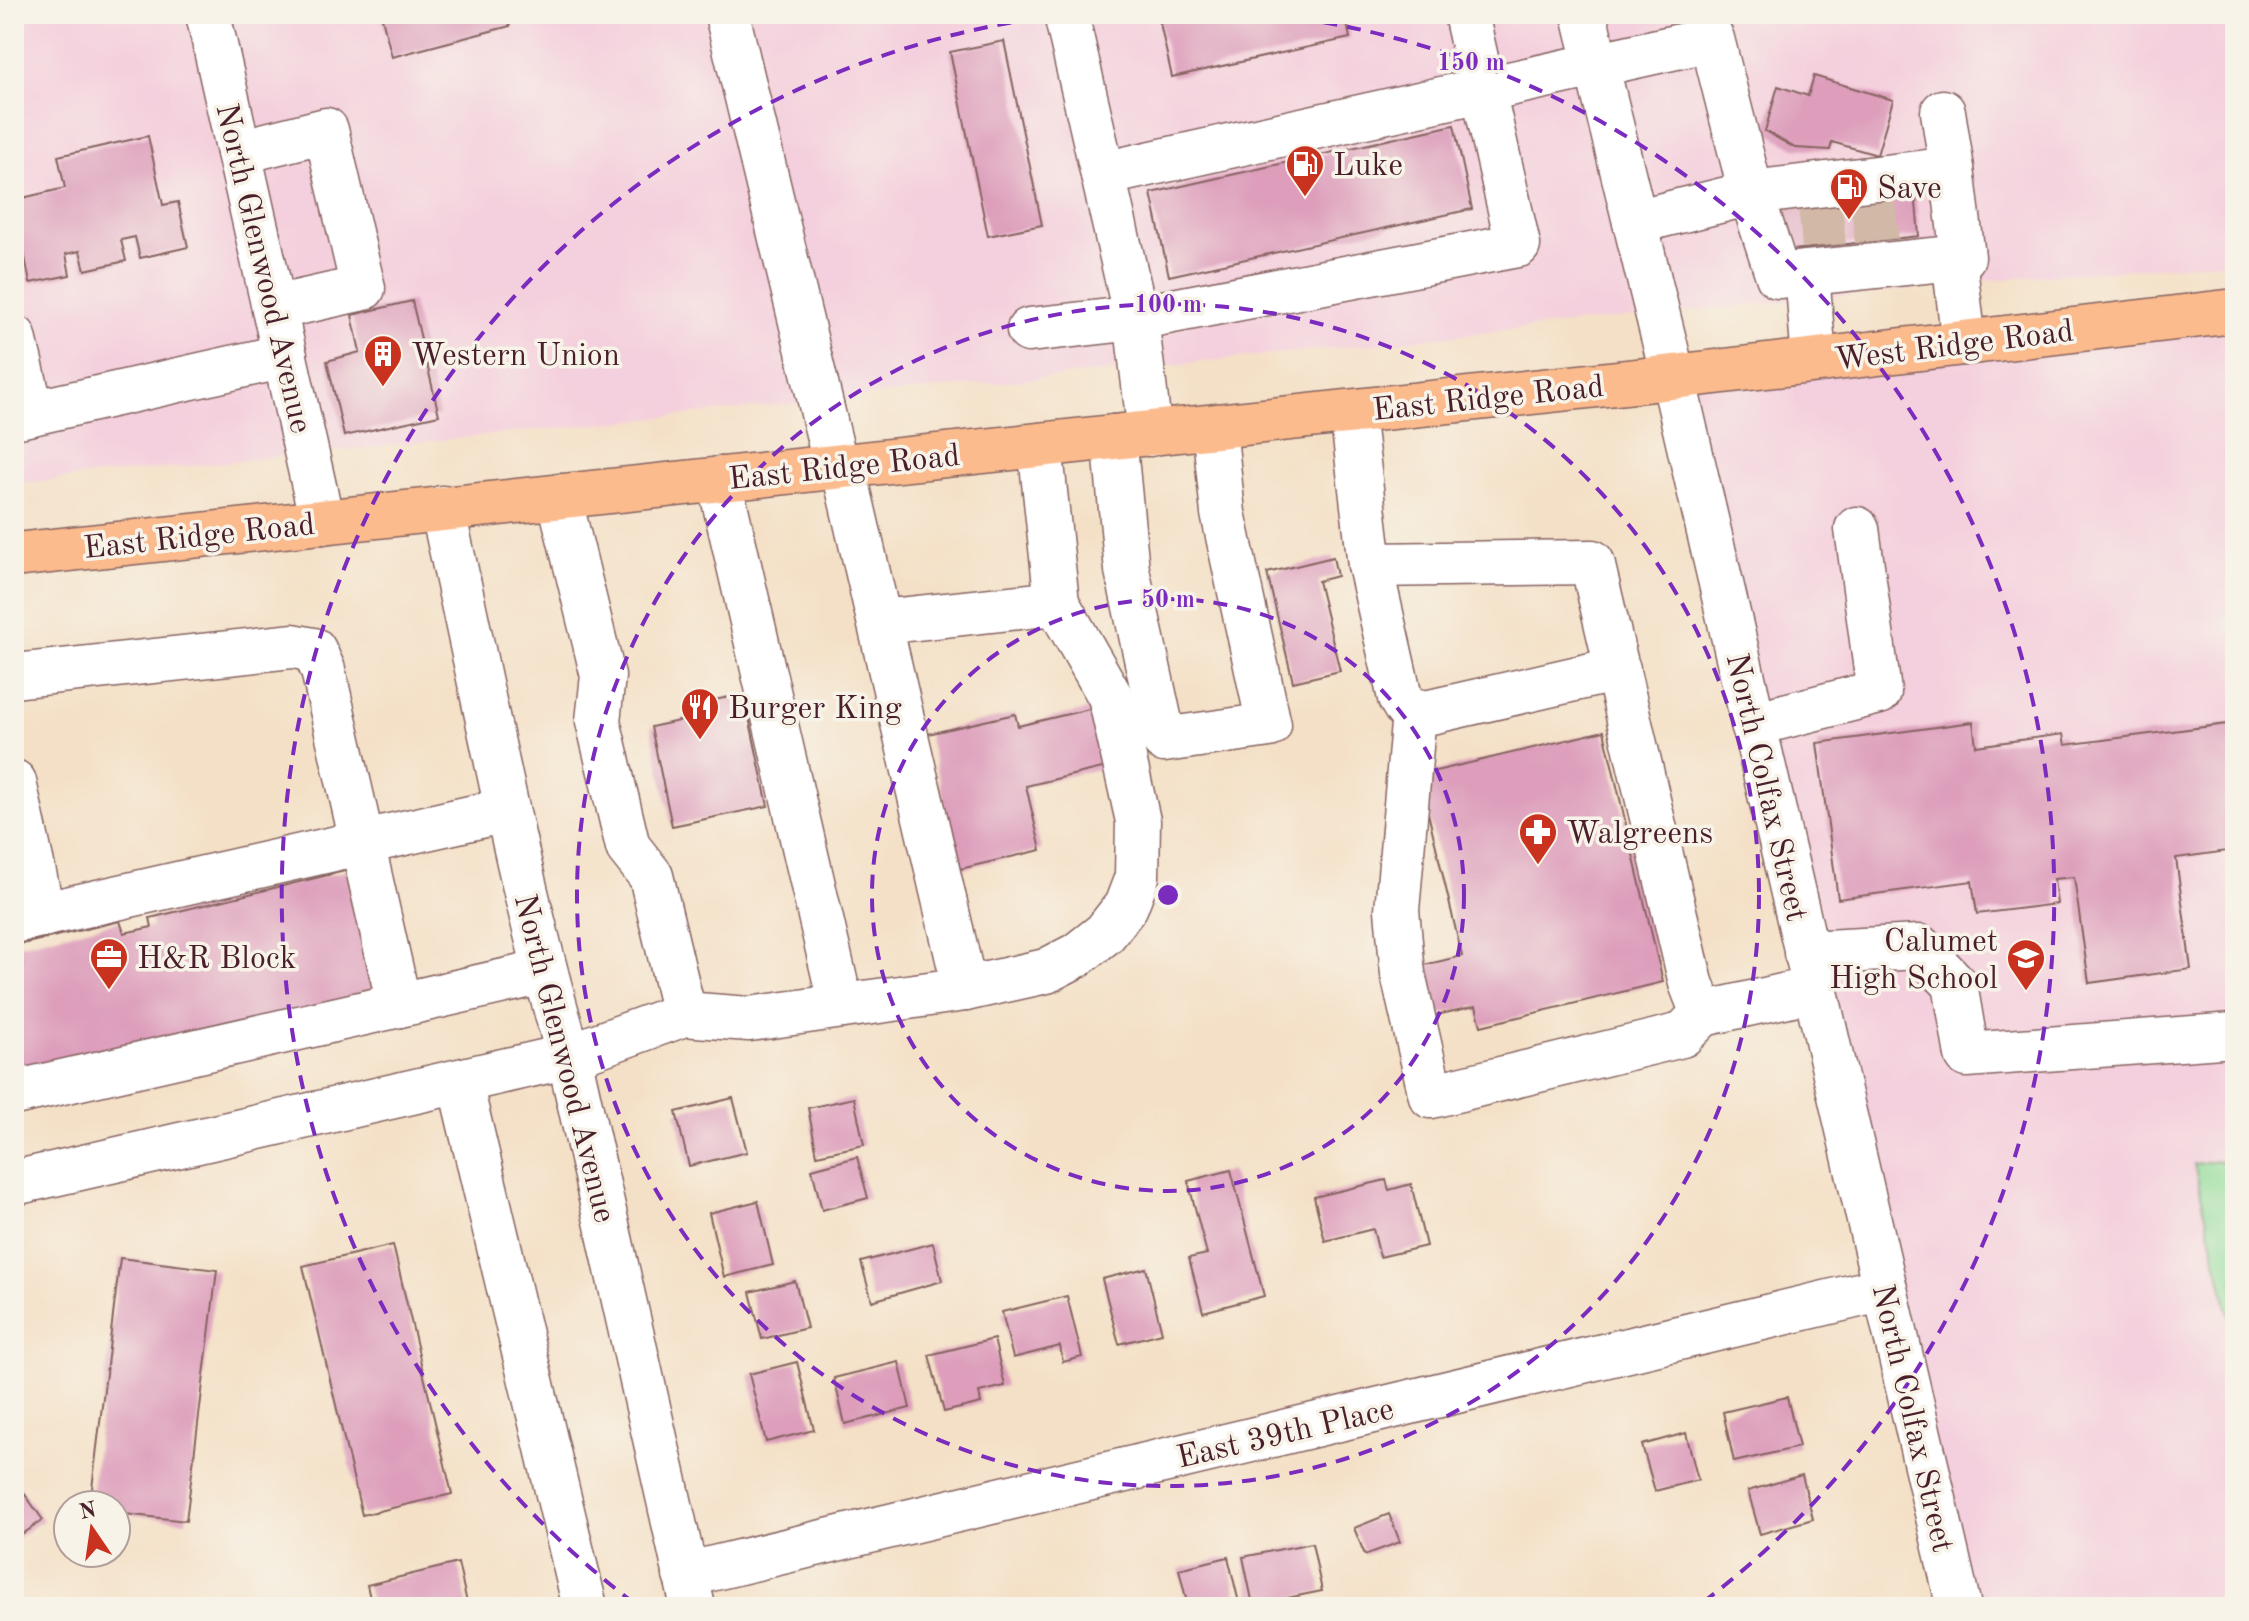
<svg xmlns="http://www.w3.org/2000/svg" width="2249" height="1621" viewBox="0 0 2249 1621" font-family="'Old Standard TT',serif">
<rect width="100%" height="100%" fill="#f7f3e8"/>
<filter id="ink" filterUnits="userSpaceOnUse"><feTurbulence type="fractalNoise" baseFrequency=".0125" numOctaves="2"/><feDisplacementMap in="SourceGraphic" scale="16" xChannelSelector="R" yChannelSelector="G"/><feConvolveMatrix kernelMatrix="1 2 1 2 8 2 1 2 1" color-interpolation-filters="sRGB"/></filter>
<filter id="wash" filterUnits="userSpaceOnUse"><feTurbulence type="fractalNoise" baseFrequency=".006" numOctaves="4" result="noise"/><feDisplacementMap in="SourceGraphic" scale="32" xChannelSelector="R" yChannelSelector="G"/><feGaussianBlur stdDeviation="1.8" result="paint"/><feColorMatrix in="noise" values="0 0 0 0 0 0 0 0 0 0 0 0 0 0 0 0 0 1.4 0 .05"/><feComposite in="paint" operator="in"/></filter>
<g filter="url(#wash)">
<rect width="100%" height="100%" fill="#f4e0c6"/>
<!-- built -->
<g fill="#f4cfdd">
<polygon points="14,14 2235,14 2235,261 2015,278 14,484"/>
<polygon points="2235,311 2235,1607 1961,1607 1673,377"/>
</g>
<!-- green -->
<polygon fill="#8ddb99" stroke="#6c7d62" stroke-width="2" points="2235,1159 2235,1341 2194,1164"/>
<g id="blocks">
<!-- building -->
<g fill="#dd9dbb">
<polygon points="381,14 507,14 510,26 392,57"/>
<polygon points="1158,14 1345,14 1350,38 1172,77"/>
<polygon points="1004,41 1042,225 988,236 950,52"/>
<polygon points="1814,76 1893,100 1877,155 1832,142 1830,150 1795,148 1765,131 1778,86 1808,96"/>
<polygon points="1454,125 1472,209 1169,276 1151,193"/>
<polygon points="148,136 163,205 178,202 188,247 140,258 135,237 121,240 126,261 85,270 80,251 66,254 70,275 30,283 14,200 65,188 58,156"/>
<polygon points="1915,192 1919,236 1784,251 1779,206"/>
<polygon points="412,301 439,415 344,436 327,361 360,352 352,315"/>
<polygon points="1333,557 1337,576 1318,581 1340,671 1293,682 1267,573"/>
<polygon points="744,694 768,806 672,826 651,727 688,719 685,706"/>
<polygon points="1102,706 1115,765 1026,786 1041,850 960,869 928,734 1015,714 1018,726"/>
<polygon points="1973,722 1976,746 2063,734 2065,745 2235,723 2235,850 2176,858 2191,969 2089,983 2074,877 2054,879 2057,904 1977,914 1972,881 1838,899 1817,743"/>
<polygon points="1604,731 1663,982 1481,1026 1476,1006 1432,1016 1420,966 1462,956 1419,775"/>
<polygon points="349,870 378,993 14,1080 14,946 120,921 124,933 152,927 150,918"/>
<polygon points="733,1098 747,1152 689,1166 676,1112"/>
<polygon points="854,1098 864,1145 817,1155 808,1108"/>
<polygon points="857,1157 868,1198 822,1210 812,1169"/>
<polygon points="1231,1170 1264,1296 1203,1312 1189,1258 1207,1254 1188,1181"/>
<polygon points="1386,1180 1389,1190 1411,1184 1426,1246 1380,1257 1373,1229 1325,1241 1314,1197"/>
<polygon points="758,1201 773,1265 724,1277 709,1213"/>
<polygon points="933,1243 942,1281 872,1301 861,1262"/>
<polygon points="393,1245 452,1494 362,1515 303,1266"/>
<polygon points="120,1258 217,1270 186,1521 116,1513 116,1505 90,1505"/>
<polygon points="1146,1268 1162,1333 1119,1344 1102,1279"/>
<polygon points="795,1281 807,1328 762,1339 750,1292"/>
<polygon points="1067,1296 1082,1357 1063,1362 1060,1346 1013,1358 1002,1312"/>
<polygon points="994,1339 1005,1386 979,1392 981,1403 944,1412 929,1355"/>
<polygon points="797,1362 814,1430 766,1442 749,1374"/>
<polygon points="899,1362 910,1408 845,1424 834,1378"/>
<polygon points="1787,1397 1799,1447 1734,1462 1723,1412"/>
<polygon points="1686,1433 1698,1480 1655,1491 1642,1445"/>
<polygon points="1802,1475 1813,1519 1760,1534 1748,1491"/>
<polygon points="14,1479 43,1520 14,1540"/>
<polygon points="1389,1514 1400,1542 1365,1555 1354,1528"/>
<polygon points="1312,1543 1322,1591 1253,1605 1243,1557"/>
<polygon points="1228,1557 1240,1607 1188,1607 1179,1569"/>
<polygon points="458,1563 468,1607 372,1607 367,1585"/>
</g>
</g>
</g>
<g filter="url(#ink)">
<use href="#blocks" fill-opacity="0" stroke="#866361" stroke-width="2"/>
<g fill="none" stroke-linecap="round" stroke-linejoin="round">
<!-- minor-tunnel -->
<g stroke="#d2b9a7" stroke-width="44" stroke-dasharray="44 22" stroke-linecap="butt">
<polyline points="1872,197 1877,241"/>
<polyline points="1820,204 1824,246"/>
</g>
<!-- minor casing -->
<g stroke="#866361" stroke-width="47">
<g id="minor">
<polyline points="208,14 322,522"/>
<polyline points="727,14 836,467"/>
<polyline points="1066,14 1136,318 1150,434"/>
<polyline points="1584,14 1673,377 1959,1607"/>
<polyline points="1943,112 1952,169"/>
<polyline points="239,152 326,130 363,288 274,308"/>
<polygon points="1952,169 1963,257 1778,276 1751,193"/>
<polyline points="1103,174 1712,39 1751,193 1635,222"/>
<polyline points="1954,258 1964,343"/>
<polyline points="1807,273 1814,360"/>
<polyline points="1029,330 1136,318 1518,245 1466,14"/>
<polyline points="14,337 32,413"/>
<polyline points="1352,412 1370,565 1400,698 1406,708 1426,713 1618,669"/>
<polyline points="14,417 285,356"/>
<polyline points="1114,437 1127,570 1164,740 1269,725 1223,513 1214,427"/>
<polyline points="843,466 965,989"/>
<polyline points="719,479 841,1006"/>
<polyline points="559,496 603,676 598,721 628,847 651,876 684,1014"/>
<path d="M442 508C484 691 516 876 569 1056L693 1607"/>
<polyline points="1370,565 1592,562 1691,983 1703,1014"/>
<polyline points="880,622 1057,603"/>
<polyline points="14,676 293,646 314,650 323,670 399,1005"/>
<polyline points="1414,712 1397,910 1403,974 1431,1096 1682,1035 1703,1014 1814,989"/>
<polyline points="1753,724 1879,692 1857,529"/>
<polyline points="14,782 43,915"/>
<polyline points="14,921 506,810"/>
<polyline points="1806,953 1919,947 1955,984 1967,1055 2234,1035"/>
<polyline points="460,1083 585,1607"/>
<polyline points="14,1093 544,972"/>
<polyline points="14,1183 569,1056 684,1014 749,1019 965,989 1046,971 1077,955 1105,933 1126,906 1137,877 1138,821 1110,696 1057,603 1040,445"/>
<polyline points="685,1575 1884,1289"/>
</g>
</g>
<!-- major casing -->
<g stroke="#866361" stroke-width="47">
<polyline id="major" points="14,555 1673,377 2235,311"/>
</g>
<!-- minor -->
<use href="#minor" stroke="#fff" stroke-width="44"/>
<!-- major -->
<use href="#major" stroke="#fbbb8d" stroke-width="44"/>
</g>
</g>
<!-- distance rings -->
<g fill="none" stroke="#7b2cbf" stroke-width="4" stroke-dasharray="14 10">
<circle cx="1168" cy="895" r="296"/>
<circle cx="1168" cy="895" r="591"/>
<path d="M634 1603A887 887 0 0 1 1060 15M1276 15A887 887 0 0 1 1702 1603"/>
</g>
<!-- icons -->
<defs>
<g id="fuel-pin" transform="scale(2)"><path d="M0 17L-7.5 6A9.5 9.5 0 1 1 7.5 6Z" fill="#c8321e" stroke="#f7f3e8"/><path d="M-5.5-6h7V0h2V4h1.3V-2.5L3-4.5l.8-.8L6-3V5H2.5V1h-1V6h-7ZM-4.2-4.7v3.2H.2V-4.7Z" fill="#fff"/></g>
<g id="building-pin" transform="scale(2)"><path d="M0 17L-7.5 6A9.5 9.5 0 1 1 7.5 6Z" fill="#c8321e" stroke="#f7f3e8"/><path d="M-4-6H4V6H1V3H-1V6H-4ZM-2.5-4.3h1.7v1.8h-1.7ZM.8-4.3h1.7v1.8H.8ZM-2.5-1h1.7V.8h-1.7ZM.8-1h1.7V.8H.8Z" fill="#fff"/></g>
<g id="restaurant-pin" transform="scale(2)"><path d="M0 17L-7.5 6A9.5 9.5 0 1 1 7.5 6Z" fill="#c8321e" stroke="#f7f3e8"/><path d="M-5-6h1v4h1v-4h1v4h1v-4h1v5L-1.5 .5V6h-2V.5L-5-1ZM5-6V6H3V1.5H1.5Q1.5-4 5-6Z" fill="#fff"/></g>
<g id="pharmacy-pin" transform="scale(2)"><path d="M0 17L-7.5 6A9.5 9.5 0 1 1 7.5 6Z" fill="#c8321e" stroke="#f7f3e8"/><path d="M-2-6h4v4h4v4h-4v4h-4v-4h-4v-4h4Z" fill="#fff"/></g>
<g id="office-pin" transform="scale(2)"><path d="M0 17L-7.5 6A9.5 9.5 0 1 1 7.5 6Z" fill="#c8321e" stroke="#f7f3e8"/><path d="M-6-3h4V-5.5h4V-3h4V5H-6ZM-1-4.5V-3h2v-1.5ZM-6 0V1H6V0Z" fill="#fff"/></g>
<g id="school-pin" transform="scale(2)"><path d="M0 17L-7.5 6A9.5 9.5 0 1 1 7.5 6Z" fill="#c8321e" stroke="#f7f3e8"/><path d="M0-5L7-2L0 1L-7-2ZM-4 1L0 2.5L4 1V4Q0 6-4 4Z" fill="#fff"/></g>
</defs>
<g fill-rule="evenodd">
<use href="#fuel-pin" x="1305" y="164"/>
<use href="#fuel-pin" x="1849" y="187"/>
<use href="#building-pin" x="383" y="354"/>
<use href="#restaurant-pin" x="700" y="707"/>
<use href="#pharmacy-pin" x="1538" y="832"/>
<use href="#office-pin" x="109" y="957"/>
<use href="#school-pin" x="2026" y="958"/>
</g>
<g text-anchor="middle" stroke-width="7" stroke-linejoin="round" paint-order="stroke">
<!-- poi labels -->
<g font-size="32" fill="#4a1f2b" stroke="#f7f3e8" text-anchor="start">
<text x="1333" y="175">Luke</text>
<text x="1877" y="198">Save</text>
<text x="411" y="365">Western Union</text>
<text x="728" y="718">Burger King</text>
<text x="1566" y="843">Walgreens</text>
<text x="1998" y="951" text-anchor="end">Calumet<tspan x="1998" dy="37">High School</tspan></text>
<text x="137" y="968">H&amp;R Block</text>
</g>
<!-- street labels -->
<g font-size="32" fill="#4a1f2b" stroke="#f7f3e8">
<text transform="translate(265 268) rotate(77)" y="11">North Glenwood Avenue</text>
<text transform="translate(1954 344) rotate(-7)" y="11">West Ridge Road</text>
<text transform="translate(1488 397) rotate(-6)" y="11">East Ridge Road</text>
<text transform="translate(844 466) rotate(-6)" y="11">East Ridge Road</text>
<text transform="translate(199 535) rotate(-6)" y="11">East Ridge Road</text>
<text transform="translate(1768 787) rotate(77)" y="11">North Colfax Street</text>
<text transform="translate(566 1058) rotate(76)" y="11">North Glenwood Avenue</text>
<text transform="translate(1914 1418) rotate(77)" y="11">North Colfax Street</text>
<text transform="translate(1285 1432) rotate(-13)" y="11">East 39th Place</text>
</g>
</g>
<circle cx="1168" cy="895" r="12" fill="#7b2cbf" stroke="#f7f3e8" stroke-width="4"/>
<g font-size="24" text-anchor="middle" font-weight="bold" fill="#7b2cbf" stroke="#f7f3e8" stroke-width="7" stroke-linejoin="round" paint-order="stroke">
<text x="1471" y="70">150 m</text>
<text x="1168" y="312">100 m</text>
<text x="1168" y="607">50 m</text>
</g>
<!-- margin -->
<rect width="2249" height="1621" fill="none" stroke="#f7f3e8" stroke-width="48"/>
<!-- north arrow -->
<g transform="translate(92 1529) rotate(347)"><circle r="38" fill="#f7f3e8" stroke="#b29e9c" stroke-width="2"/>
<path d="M0-6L14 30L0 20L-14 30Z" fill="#c8321e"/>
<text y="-12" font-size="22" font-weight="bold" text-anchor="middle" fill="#4a1f2b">N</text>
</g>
</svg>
